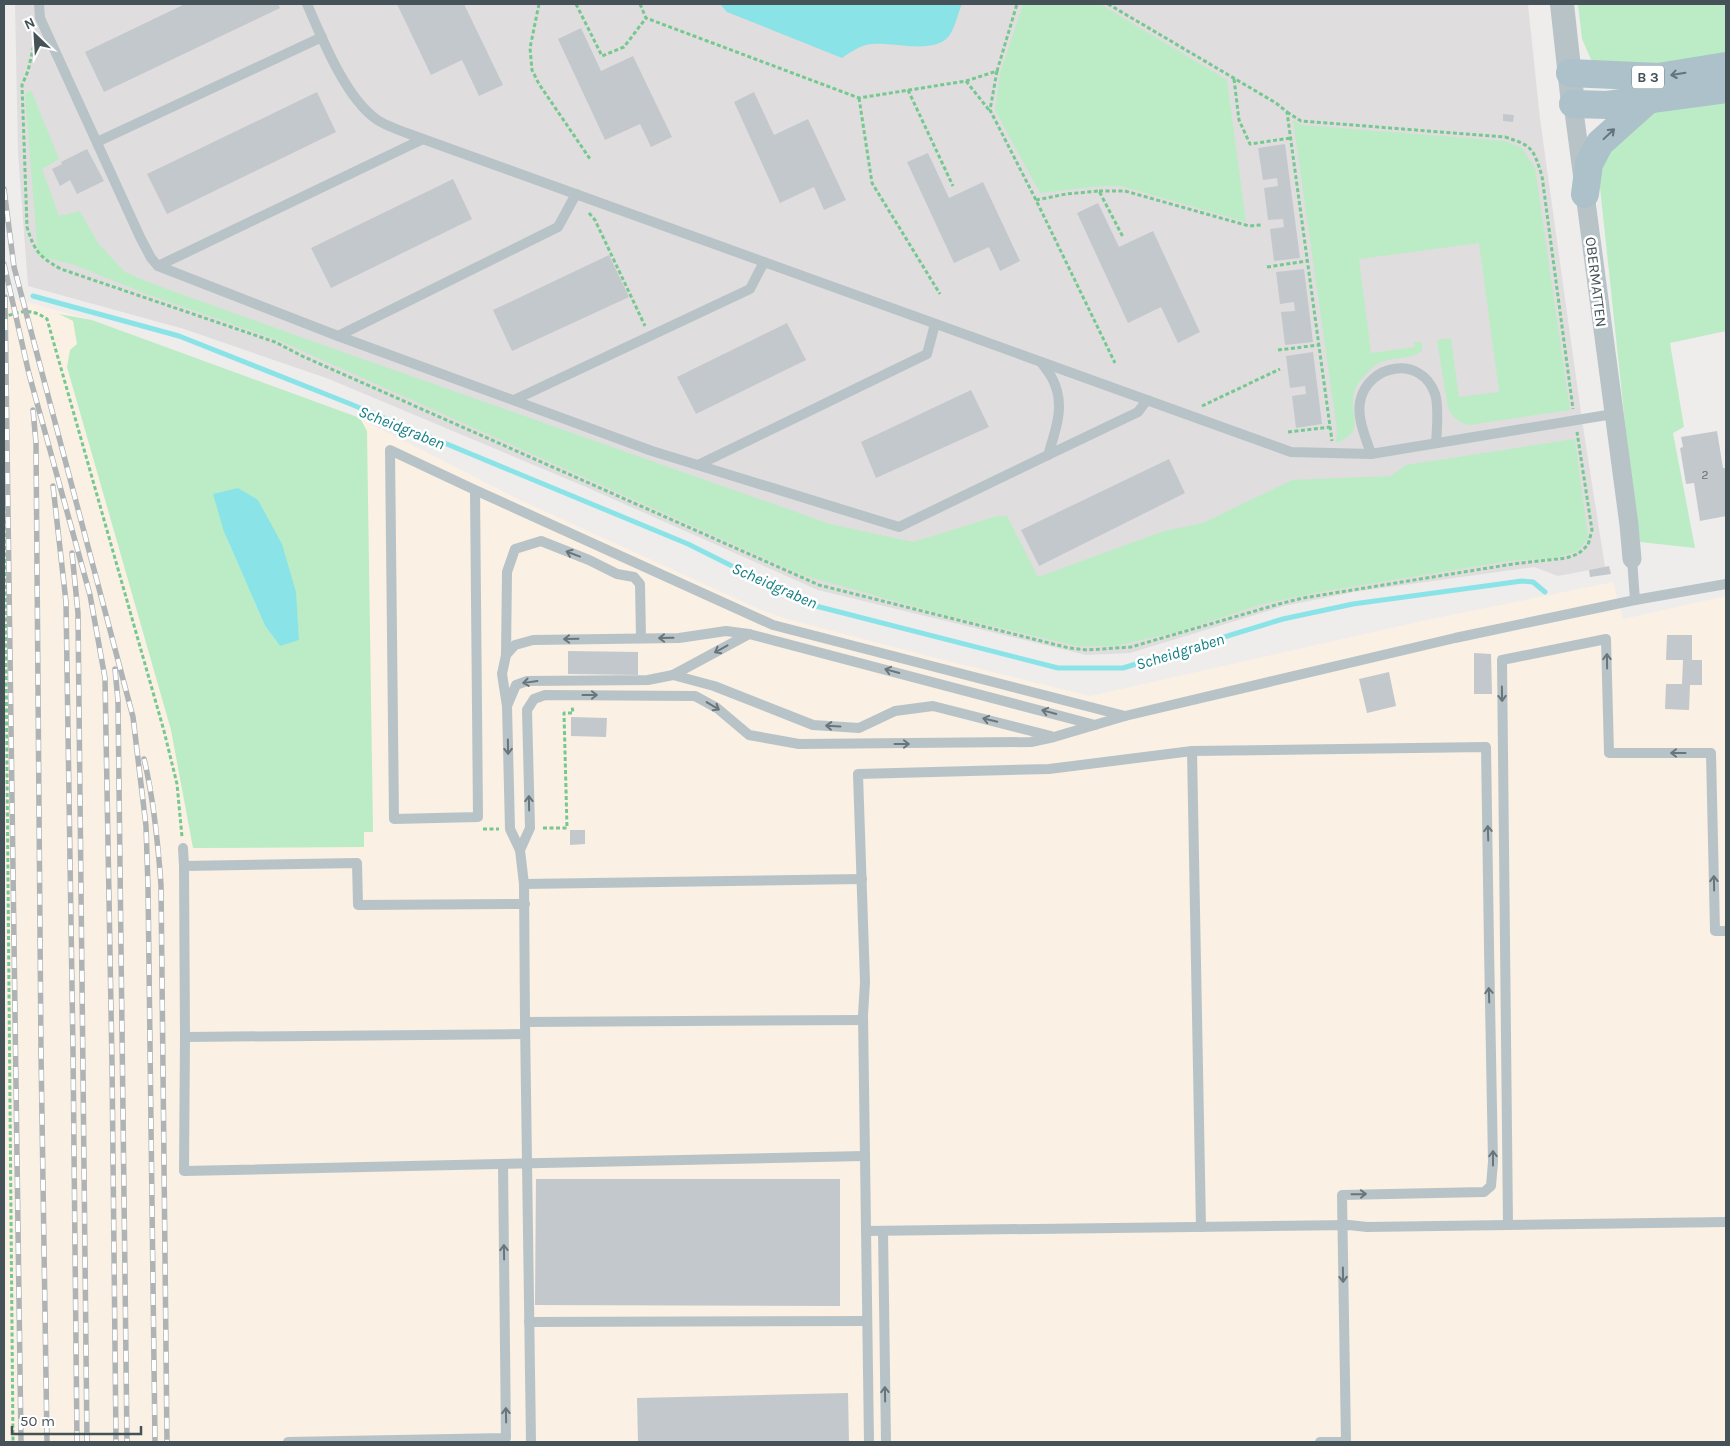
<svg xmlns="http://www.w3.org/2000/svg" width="1730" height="1446" viewBox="0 0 1730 1446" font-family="Karla,sans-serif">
<rect width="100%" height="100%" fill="#efecec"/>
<!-- commercial -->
<polygon fill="#faf0e4" points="4,296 92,320 359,418 520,500 761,610 787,619 936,658 1090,696 1431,619 1613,582 1623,619 1726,596 1726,1442 4,1442"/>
<!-- education -->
<polygon fill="#e0ddde" points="15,4 1528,4 1540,119 1582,420 1605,567 1558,576 1534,567 1354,592 1284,606 1130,653 1086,655 818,590 586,487 329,379 184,329 28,286 18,153"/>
<!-- green -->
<g fill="#bbecc5" fill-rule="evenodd">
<polygon points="1023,4 1100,4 1227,80 1246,222 1121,186 1101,186 1040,193 995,110 1000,73"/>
<polygon points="1578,4 1726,4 1726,57 1672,65 1593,64 1582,39"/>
<polygon points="31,90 59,159 42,169 59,216 80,211 98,243 125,272 153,284 309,340 830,524 913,542 997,516 1007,516 1038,577 1164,531 1203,523 1292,480 1391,476 1406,465 1575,439 1588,538 1578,551 1555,558 1509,561 1326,591 1262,604 1181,631 1115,646 1077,646 941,614 802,575 280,341 149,295 72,264 38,256 25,94"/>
<polygon points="1726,99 1726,331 1670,343 1684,427 1673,433 1695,548 1640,542 1626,432 1597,159 1658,108"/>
<path d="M1293 120 1301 125 1505 141 1522 148 1535 168 1570 410 1469 425C1458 422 1453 418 1448 408L1437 340 1451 338 1459 397 1499 392 1479 243 1359 259 1371 353 1415 347 1414 342H1422V350C1410 361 1393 356 1379 363 1374 365 1368 372 1364 376 1361 380 1355 387 1354 392 1349 415 1367 432 1336 443L1337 430Z"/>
<path d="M59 314 92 320 360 418 367 431 373 832H364V847L193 848 171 730 67 367 70 350 77 344 73 321ZM224 532 280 646 265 626Z"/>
</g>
<!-- water -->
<g fill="#8ae4e7">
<path d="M720 4H962C958 13 956 24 951 33 938 56 895 42 873 44 863 44 850 52 842 58L727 12Z"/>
<polygon points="238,488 258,500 282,544 296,592 299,640 280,646 265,626 224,532 213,494"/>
</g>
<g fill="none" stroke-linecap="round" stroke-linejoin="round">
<!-- stream -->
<polyline stroke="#8ae4e7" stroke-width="5" points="33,296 179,336 348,403 688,544 808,604 1058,668 1123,668 1283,619 1353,604 1522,581 1533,582 1545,592"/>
</g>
<!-- building -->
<g fill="#c3c8cc">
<polygon points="185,4 278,4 280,8 104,92 85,52"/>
<polygon points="397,4 464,4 503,85 479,96 462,60 431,75"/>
<polygon points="581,28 601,71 633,56 672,137 651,147 640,124 605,140 558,39"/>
<polygon points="317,92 336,132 167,214 147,174"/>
<polygon points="754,92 774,135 808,119 846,200 824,210 814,187 780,203 734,102"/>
<polygon points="1503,114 1514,115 1513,122 1503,121"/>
<polygon points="1285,144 1300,258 1274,261 1270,229 1284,227 1283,219 1268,220 1264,188 1278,186 1277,178 1263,180 1258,148"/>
<polygon points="87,149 104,181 77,194 70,180 60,186 52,169 62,164 61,162"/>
<polygon points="928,153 949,198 983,182 1020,261 1000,271 989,247 954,263 907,162"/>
<polygon points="453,179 472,219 331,288 311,248"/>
<polygon points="1098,203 1119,247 1153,231 1200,332 1178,343 1161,307 1128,323 1077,213"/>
<polygon points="609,255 629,297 512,351 493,310"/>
<polygon points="1304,269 1313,342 1285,345 1281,312 1295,311 1294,302 1280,304 1276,272"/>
<polygon points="787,323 806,360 696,414 677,377"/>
<polygon points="1313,352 1322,424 1296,428 1292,396 1306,394 1305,386 1290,388 1286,356"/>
<polygon points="971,390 989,427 876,478 861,442"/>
<polygon points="1717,431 1723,468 1726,468 1726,516 1700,521 1694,483 1686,484 1680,448 1683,447 1681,437"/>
<polygon points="1169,459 1185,493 1039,566 1021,530"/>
<polygon points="1609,566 1611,574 1590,577 1589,570"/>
<polygon points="1667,635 1692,635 1692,660 1702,660 1702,685 1690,685 1689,710 1665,709 1666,684 1682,684 1683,660 1666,660"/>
<polygon points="568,651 638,652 638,675 568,674"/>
<polygon points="1474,653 1491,654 1492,694 1474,694"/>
<polygon points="1389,672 1396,706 1367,713 1359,679"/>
<polygon points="571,717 607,718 606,737 571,736"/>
<polygon points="570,830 585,830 585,844 570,845"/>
<polygon points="536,1179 840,1179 840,1306 535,1305"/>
<polygon points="848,1393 849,1442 638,1442 637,1398"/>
</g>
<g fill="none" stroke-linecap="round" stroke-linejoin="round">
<!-- path -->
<g stroke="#75c890" stroke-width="3" stroke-dasharray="4 2.5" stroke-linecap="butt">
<polyline points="539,4 530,48 532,70 539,84 590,159"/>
<polyline points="576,4 602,56 624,47 646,18"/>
<polyline points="640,4 646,18 859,98 966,81 997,71 1017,4"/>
<polyline points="1108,4 1276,103 1287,112 1332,441"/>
<path d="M35 40 28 71 22 85 27 227C34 250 39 257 61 269L275 342 302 356 819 585 1069 648 1087 650 1131 647 1279 604 1303 598 1513 564 1566 558 1578 554 1588 545 1592 530 1577 432"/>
<polyline points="997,71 990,110 1036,200 1115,363"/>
<polyline points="1234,79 1239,120 1250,144 1291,138"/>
<polyline points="966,81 989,110"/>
<polyline points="908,90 953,186"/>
<polyline points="859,98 872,183 940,294"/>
<path d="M1287 112 1301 121 1505 137C1533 146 1533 148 1542 176L1573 409"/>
<polyline points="1099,191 1125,191 1249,226 1261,225"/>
<polyline points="1036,200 1066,194 1099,191 1123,237"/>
<polyline points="589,213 595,220 645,326"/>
<polyline points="1267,267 1307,261"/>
<path d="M4 320 7 316C23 310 32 309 47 319L164 731 177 784 182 837"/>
<polyline points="1278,350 1319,345"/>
<polyline points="1202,406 1280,369"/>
<polyline points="4,429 13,1442"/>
<polyline points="1288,432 1330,427"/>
<polyline points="543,828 567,828 564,713 573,713 572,706"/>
<polyline points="483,829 499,829"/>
</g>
<!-- service -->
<g stroke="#b8c3c8" stroke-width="10">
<path d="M39 4 40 18 140 237 151 258 158 266 338 336 652 451 899 527 1048 455C1056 429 1066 404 1052 378 1049 372 1044 367 1041 362"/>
<path d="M307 4C322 38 345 97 376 119 387 127 410 134 423 139L1291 452 1371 454 1613 414"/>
<polyline points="97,142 322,37"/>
<polyline points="158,266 423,139"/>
<polyline points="338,336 558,227 576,194"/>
<polyline points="514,400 750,289 764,262"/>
<path d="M1371 454C1366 438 1357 419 1360 402 1367 364 1421 354 1435 394 1439 406 1437 430 1436 443"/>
<polyline points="1048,455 1138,412 1147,400"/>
<polyline points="698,465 927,354 935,324"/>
<polyline points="475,490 478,817 394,819 390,450 475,490 773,625 1125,716"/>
<polyline points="1632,559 1635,600 1726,584"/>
<polyline points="506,655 507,572 515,549 541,541 589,560 617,574 634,577 640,584 641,638"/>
<polyline points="673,675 749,634 1095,725"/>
<polyline points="507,706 516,685 527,681 648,680 673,675 714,686 813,725 859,728 895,711 933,706 1051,736"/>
<polyline points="1192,751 1201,1227"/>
<polyline points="183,848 184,866 357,863 358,905 525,904"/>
<polyline points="520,850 530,828 527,710 534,699 545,695 695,696 717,708 749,735 799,744 1031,742 1054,737 1125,716 1455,638 1635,600"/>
<polyline points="184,866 185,1037"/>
<polyline points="524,884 862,879"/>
<polyline points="525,1022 524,884 520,850 510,829 507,706 502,674 506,655 515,645 533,640 679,638 726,631 749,634"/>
<polyline points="525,1034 185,1037 184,1171 864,1156"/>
<polyline points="1508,1225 1502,660 1606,639 1609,753 1711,753 1715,931 1726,931"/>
<polyline points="866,1231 1349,1225 1367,1227 1726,1222"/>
<polyline points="883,1231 886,1442"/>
<polyline points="529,1322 867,1321"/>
<polyline points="288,1442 506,1438 503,1164"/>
<polyline points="531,1442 525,1022 863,1020"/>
<path d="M869 1442 863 1015 865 982 858 774 1049 769 1192 751 1486 747C1488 885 1490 1024 1493 1162L1491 1186 1484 1192 1342 1195 1346 1442H1320"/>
</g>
<!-- minor -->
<polyline stroke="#b8c3c8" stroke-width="19" points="1573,104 1629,525 1632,559"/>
<!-- tertiary -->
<polyline stroke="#b8c3c8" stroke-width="24" points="1562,4 1573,104"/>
<!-- primary -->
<g stroke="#acc1ca" stroke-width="28">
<polyline points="1570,73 1658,77 1726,66"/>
<polyline points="1573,104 1607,105 1726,89"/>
<polyline points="1585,194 1589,164 1600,143 1648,100"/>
</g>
<!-- rail casing -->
<g stroke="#aeb3b6" stroke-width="5.5">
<g id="rail">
<polyline points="4,189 14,267 133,717 146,826 148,886 155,1442"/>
<polyline points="4,264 29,374 90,595 105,678 112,1063 116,1442"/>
<polyline points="5,297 21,1442"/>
<polyline points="33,410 36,443 41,1052 47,1442"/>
<polyline points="53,486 66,602 73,1051 77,1442"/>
<polyline points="72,553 78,613 87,1442"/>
<polyline points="115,669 118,701 127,1442"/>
<path d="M144 759C154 800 158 843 161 885L167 1442"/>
</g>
</g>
<!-- rail -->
<use href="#rail" stroke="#fff" stroke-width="4" stroke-dasharray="11" stroke-linecap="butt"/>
</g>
<!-- one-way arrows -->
<defs><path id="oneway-shaft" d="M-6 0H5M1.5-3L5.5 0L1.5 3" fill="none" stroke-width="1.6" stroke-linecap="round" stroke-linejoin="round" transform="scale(1.25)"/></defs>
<g stroke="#64747a">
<use href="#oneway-shaft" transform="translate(1678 74) rotate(171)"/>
<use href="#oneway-shaft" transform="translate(1609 134) rotate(-43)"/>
</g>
<g stroke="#68757a">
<use href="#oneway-shaft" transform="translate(573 554) rotate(-159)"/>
<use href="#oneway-shaft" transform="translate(666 638) rotate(179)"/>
<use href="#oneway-shaft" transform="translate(571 639) rotate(179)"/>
<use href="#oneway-shaft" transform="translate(721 649) rotate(151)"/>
<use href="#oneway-shaft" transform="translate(1607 661) rotate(-91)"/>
<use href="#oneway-shaft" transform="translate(892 671) rotate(-165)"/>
<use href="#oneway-shaft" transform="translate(530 682) rotate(172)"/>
<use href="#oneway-shaft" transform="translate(1502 694) rotate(89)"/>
<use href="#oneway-shaft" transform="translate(590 695)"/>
<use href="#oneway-shaft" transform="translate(713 706) rotate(31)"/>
<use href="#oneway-shaft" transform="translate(1049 712) rotate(-165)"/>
<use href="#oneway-shaft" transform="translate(990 720) rotate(-166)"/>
<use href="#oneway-shaft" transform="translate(833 726) rotate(-177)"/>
<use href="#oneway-shaft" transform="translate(902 744)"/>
<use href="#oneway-shaft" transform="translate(508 747) rotate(89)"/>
<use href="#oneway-shaft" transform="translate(1678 753) rotate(180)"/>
<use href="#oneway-shaft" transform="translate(529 803) rotate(-91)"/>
<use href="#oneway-shaft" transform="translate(1488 833) rotate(-92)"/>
<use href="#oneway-shaft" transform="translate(1714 883) rotate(-91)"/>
<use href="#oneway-shaft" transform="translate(1489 995) rotate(-92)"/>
<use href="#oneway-shaft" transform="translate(1493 1158) rotate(-90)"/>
<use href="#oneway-shaft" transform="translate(1359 1194) rotate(-1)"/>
<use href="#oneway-shaft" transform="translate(504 1252) rotate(-91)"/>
<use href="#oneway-shaft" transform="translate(1343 1275) rotate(89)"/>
<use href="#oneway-shaft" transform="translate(885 1394) rotate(-91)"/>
<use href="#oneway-shaft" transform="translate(506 1415) rotate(-91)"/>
</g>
<g text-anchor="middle" stroke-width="5" stroke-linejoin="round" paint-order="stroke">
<!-- number labels -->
<g font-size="12" fill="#647075">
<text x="1705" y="479">2</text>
</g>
<!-- shield labels -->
<rect fill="#fff" stroke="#7d878a" stroke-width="1" x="1632" y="65.5" width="32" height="23" rx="4"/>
<g font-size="14" font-weight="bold" fill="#455358">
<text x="1648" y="82">B 3</text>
</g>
<!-- street labels -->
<g font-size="15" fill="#455358" stroke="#fff">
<text transform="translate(1596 282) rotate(83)" y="5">OBERMATTEN</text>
</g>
<!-- water labels -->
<g font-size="16" font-style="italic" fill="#127e82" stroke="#fff">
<text transform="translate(402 427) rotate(22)" y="6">Scheidgraben</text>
<text transform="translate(775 585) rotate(24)" y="6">Scheidgraben</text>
<text transform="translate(1180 651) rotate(-17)" y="6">Scheidgraben</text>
</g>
</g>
<!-- border -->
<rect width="1730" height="1446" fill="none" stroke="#455358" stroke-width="10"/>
<!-- north arrow -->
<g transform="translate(35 35) rotate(335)" stroke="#ffffff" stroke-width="4" paint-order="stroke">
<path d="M0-4L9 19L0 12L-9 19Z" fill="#455358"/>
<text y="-8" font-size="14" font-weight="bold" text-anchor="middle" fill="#455358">N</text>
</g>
<!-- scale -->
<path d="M12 1426v8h129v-8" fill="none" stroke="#455358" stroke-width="2.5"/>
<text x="20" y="1426" font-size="15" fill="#455358" stroke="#ffffff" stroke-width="4" paint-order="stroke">50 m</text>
</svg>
